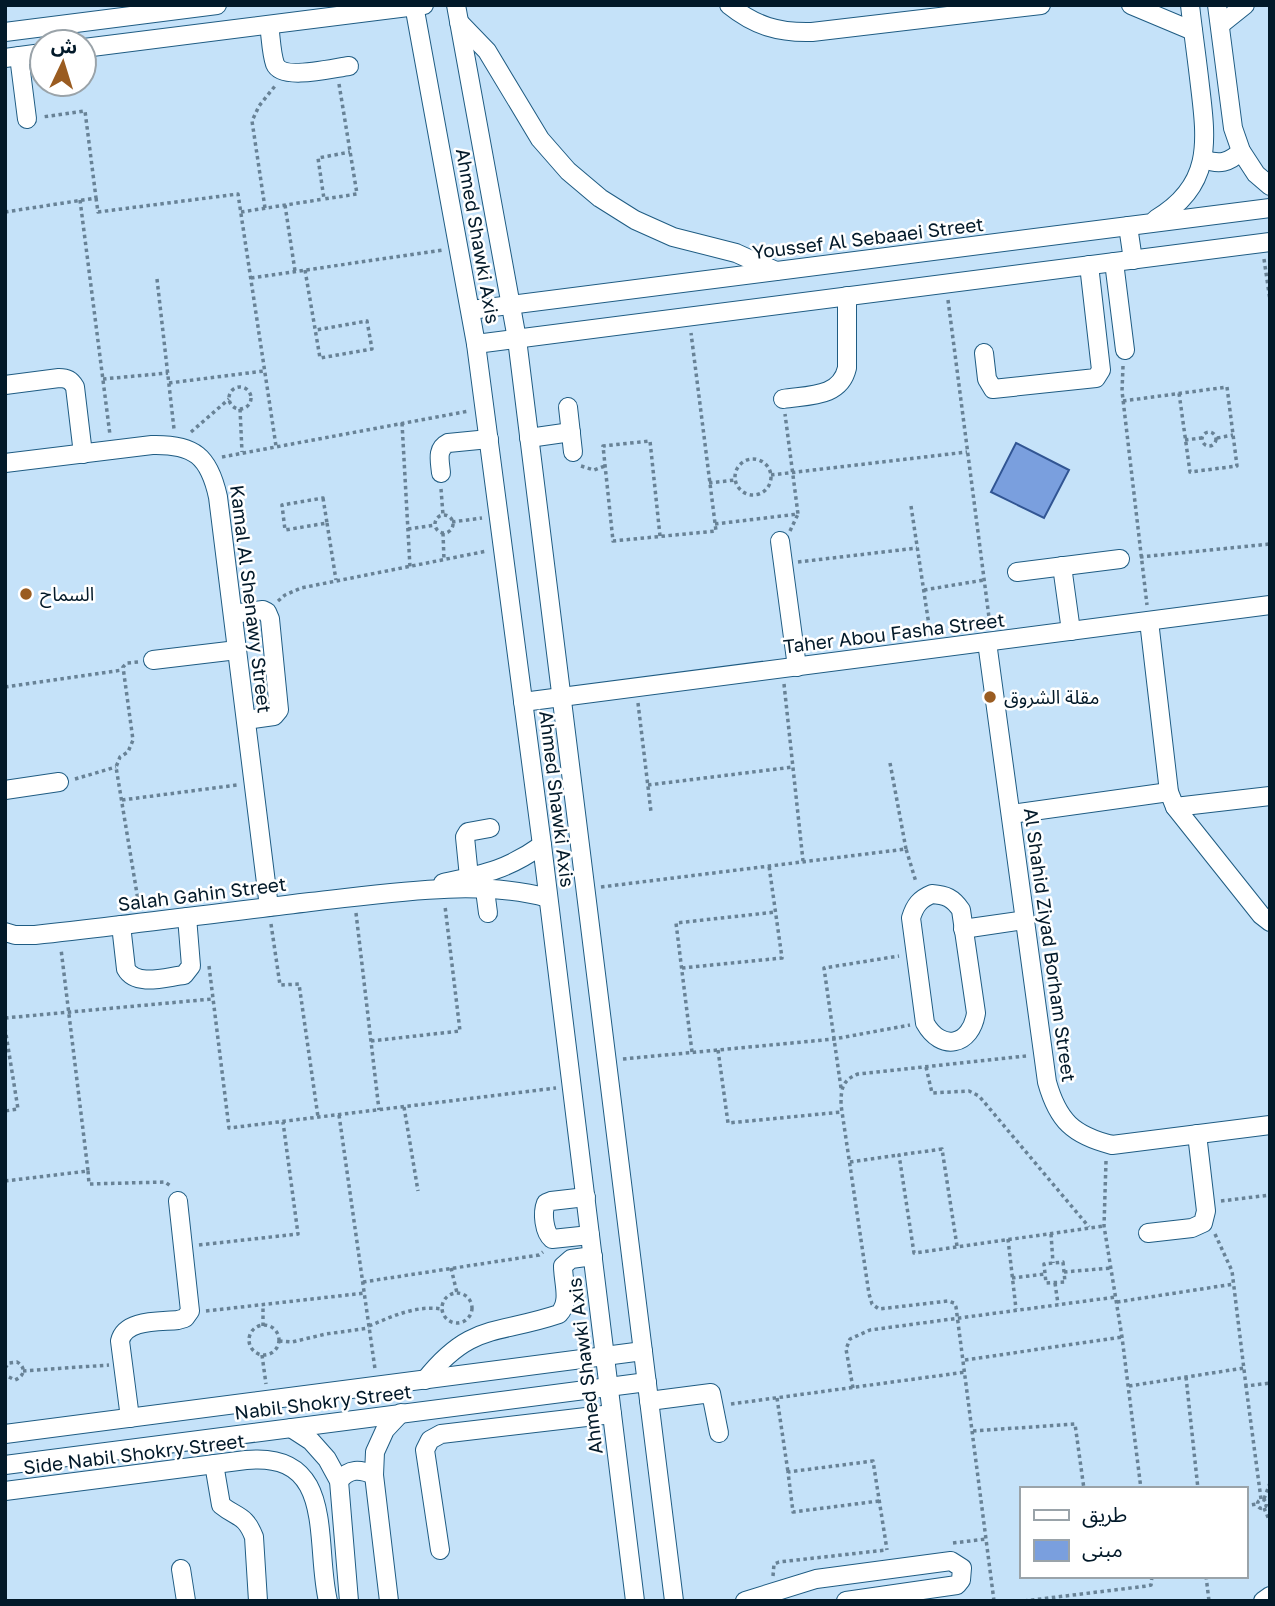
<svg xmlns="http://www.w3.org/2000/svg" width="1275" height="1606" viewBox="0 0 1275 1606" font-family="'Golos Text','Noto Sans Arabic',sans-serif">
<rect width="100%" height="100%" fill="#c5e2f9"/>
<!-- building -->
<polygon fill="#7a9fde" stroke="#315593" stroke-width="2" points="1016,443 1069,470 1044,518 991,492"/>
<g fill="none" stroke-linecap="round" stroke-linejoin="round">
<!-- minor casing -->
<g stroke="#1f5c83" stroke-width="20">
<g id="minor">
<polyline points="414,5 476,344 542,845 635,1601"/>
<polyline points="456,5 517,339 674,1601"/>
<path d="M729 5C755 26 779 33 812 32L1041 5"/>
<polyline points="1131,5 1193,31"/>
<polyline points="1217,5 1233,128 1241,151 1256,174 1270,186"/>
<polyline points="459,22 487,51 540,139 568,171 600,198 635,220 673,237 736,253 776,271"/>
<path d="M269 25C271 37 271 52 275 64 282 81 333 68 349 66"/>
<polyline points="1220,25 1245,5"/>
<polyline points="5,32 217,5"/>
<polyline points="84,48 424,5"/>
<polyline points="19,56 27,119"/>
<polyline points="5,58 42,53"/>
<path d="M1204 159C1219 165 1229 163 1241 151"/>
<path d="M1156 219C1212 186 1207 143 1200 86 1197 59 1193 32 1190 5"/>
<polyline points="1128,226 1133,260"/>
<polyline points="1114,262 1125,350"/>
<polyline points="471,310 1270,208"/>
<polyline points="476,344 1270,242"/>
<polyline points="984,353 987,379 993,389 1096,378 1101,370 1089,265"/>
<path d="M5 385 59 378C67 378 71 380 75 387L83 454"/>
<path d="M783 399C808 395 840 398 847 368V296"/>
<polyline points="568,407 573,452"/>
<polyline points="529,438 571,432"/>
<path d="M5 463 152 445C194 444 209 456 218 497L269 907"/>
<path d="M441 473C440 461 436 449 448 443L489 439"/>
<polyline points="780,541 797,667"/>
<polyline points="1062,566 1071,631"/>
<polyline points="1017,572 1120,559"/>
<polyline points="233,614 263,610 267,612 270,619 279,710 274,716 246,720"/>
<polyline points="1149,621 1169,792 1175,807 1261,915 1270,922"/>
<path d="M987 642 1047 1082C1058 1121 1073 1135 1112 1145L1270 1125"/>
<polyline points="153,660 237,650"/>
<polyline points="523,702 1270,605"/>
<polyline points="5,790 59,782"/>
<polyline points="1175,807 1270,796"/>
<polyline points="1011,814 1169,792"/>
<polyline points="469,877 465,837 468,832 490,828"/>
<path d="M443 883C484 874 507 870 542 845"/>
<polyline points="485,890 488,913"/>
<path d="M932 894C946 895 953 898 961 910L976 1013C971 1046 941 1052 925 1023L911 918C915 905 920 899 932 894Z"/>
<path d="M121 925 126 969C136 987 166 977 184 975L191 966 187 917"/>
<polyline points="963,929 1025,920"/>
<path d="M5 932 15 935H35C127 925 219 913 310 902 384 894 477 878 548 898"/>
<path d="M586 1197 551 1201 546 1203C542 1213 544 1232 552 1239L590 1235"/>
<polyline points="1148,1233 1192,1228 1203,1223 1206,1211 1197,1134"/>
<path d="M425 1380C471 1322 497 1335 559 1314 571 1301 563 1283 563 1266L571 1259 593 1256"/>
<polyline points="649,1401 711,1393 719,1433"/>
<path d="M130 1418 120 1341C125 1319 160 1322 178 1320L185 1318 190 1311 178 1201"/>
<polyline points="291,1428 311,1441 327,1459 339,1481 349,1601"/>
<polyline points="5,1434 643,1351"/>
<path d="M214 1464 221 1505C237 1518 245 1514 254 1537L258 1601"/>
<polyline points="5,1465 647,1382"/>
<path d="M339 1481C349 1468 360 1469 374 1475"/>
<path d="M5 1491 246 1460C337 1451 314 1543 328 1601"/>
<polyline points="440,1550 425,1450 430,1440 441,1434 612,1414"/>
<polyline points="181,1569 186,1601"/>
<polyline points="389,1601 374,1475 375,1452 385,1430 401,1413"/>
<polyline points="745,1601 816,1579 951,1561 962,1568 961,1580 957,1585 846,1601"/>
<polyline points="1263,1601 1270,1596"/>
</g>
</g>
<!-- path -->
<g stroke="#688296" stroke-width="3.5" stroke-dasharray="3.5 3.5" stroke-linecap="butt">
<polyline points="339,84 357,194 324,199 318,158 350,152"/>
<polyline points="96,198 98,212 238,194 276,446"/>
<polyline points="80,200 110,435"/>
<polyline points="285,205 295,271"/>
<polyline points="265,208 252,121 259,106 275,86"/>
<polyline points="5,212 96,198 85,111 42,117"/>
<polyline points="241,212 324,199"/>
<polyline points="1264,259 1270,300"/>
<polyline points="305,270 320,358 372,349 367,321 316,330"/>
<polyline points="251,278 443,250"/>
<polyline points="157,279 174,429"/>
<polyline points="948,300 990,625"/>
<polyline points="1123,366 1122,391 1147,605"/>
<polyline points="103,379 168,373"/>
<polyline points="169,383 264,371"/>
<circle cx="240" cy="398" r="11"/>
<polyline points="1123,401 1227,387 1237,466 1190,472 1179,393"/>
<polyline points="240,409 242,452"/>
<polyline points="402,423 410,567"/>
<circle cx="1209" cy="439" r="7"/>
<polyline points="191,432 229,399"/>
<polyline points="1217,438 1233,435"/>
<polyline points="1185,440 1201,438"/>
<polyline points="222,457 469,411"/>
<circle cx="753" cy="477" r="18"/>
<polyline points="581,466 594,470 605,466"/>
<polyline points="771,475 967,452"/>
<polyline points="709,483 735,480"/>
<polyline points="441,489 443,515"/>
<polygon points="323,498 327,523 285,530 282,505"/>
<polyline points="911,506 930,632"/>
<circle cx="444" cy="524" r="9"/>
<polyline points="452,522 482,518"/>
<polyline points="327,523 336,580"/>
<polyline points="715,524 798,514 785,414"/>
<polyline points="408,529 435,525"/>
<polyline points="790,531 798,514"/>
<polyline points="443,533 444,560"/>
<polyline points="660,536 650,441 603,446 613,541 716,531 691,333"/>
<polyline points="1140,557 1270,544"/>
<polyline points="798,562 917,548"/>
<polyline points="924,590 984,580"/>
<polyline points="278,601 285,595 301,588 487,551"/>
<polyline points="138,662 127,663 123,667 133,740 128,752 120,757 116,767 139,906"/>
<polyline points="784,684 803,861"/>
<polyline points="5,687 122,670"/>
<polyline points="638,703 651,812"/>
<polyline points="890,763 906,849"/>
<polyline points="75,779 116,767"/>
<polyline points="648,785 793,767"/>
<polyline points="122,800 237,785"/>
<polyline points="601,887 906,849 916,882"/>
<polyline points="356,913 379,1110"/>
<polyline points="271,924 280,985 299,984 318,1117"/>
<polyline points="209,966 229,1128 556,1088"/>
<polyline points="682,968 782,958 769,866"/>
<polyline points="5,1018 212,999"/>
<polyline points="5,1028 18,1109 5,1111"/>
<polyline points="371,1041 460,1031 445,906"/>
<polyline points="718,1050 728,1123 842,1112"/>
<polyline points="692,1052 676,923 776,912"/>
<polyline points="623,1059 834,1039 910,1025"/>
<polyline points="926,1067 932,1093 969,1091 979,1096 1089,1227"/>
<polyline points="841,1088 824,968 899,956"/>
<polyline points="404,1107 418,1191"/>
<polyline points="339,1115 375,1369"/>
<polyline points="1106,1161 1104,1226 1122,1337 1141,1489"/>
<polyline points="850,1162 899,1155"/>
<polyline points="88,1171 89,1184 165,1182 172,1187"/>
<polyline points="5,1181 88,1171 61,949"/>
<polyline points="1221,1201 1270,1195"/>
<polyline points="1051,1234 1053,1263"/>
<polyline points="1215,1234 1232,1271 1246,1386"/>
<polyline points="1008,1239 1016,1309"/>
<polyline points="199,1245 298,1234 283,1122"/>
<polyline points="957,1246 942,1149 899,1155 914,1253 1104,1226"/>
<polygon points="1063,1262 1065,1282 1046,1283 1044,1264"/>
<polyline points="451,1268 457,1293"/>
<polyline points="1064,1272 1111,1268"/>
<polyline points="1012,1278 1045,1274"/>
<polyline points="363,1282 539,1255 543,1252"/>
<polyline points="1055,1283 1058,1304"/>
<circle cx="457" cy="1308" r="15"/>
<polyline points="1117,1302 1234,1284"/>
<polyline points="206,1311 365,1293"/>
<circle cx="264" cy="1340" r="15"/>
<polyline points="263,1326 263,1305"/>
<path d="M369 1326C393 1316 416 1305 442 1309"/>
<polyline points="279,1341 292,1342 326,1334 369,1328"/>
<polyline points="262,1355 266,1384"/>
<polyline points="965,1360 1122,1337"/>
<path d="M5 1368 9 1363 17 1362C26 1367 25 1376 15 1380L5 1375"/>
<polyline points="23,1371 109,1365"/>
<polyline points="1186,1377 1198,1489"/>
<polyline points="1129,1386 1244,1368"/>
<polyline points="853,1388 846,1349 850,1339 870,1330 1116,1297"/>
<polyline points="777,1398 788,1472"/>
<polyline points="731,1404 966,1372"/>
<polyline points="973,1431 1075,1424 1084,1489"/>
<polyline points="1261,1499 1246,1386 1270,1383"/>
<polyline points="1264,1499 1270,1483"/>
<circle cx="1262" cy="1504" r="4.5"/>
<polyline points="879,1501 793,1512 788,1472 873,1461 887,1550"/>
<polyline points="1245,1506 1257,1504"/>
<polyline points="1264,1508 1270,1522"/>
<polyline points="953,1543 986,1539"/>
<polyline points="773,1576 774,1564 779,1562 886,1550"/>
<polyline points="1206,1576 1209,1601"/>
<path d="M994 1601 956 1307 954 1303 948 1301 879 1309 872 1304 869 1294 841 1105C841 1089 842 1080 858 1074L1026 1056"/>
<polyline points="1024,1601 1147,1586 1151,1585 1152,1576"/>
</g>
<!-- minor -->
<use href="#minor" stroke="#fff" stroke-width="18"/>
</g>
<!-- markers -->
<g fill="#9a5c21" stroke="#fff" stroke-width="2.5">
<circle cx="26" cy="594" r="7"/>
<circle cx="990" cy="697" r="7"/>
</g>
<g text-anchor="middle" stroke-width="5" stroke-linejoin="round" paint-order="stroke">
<!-- street labels -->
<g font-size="19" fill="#021929" stroke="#fff">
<text transform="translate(478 236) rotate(80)" y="7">Ahmed Shawki Axis</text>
<text transform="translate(868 238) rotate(-7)" y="7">Youssef Al Sebaaei Street</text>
<text transform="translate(251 599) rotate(83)" y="7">Kamal Al Shenawy Street</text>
<text transform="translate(894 633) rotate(-7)" y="7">Taher Abou Fasha Street</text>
<text transform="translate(557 799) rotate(83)" y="7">Ahmed Shawki Axis</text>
<text transform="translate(202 894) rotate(-7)" y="7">Salah Gahin Street</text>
<text transform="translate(1050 945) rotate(82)" y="7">Al Shahid Ziyad Borham Street</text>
<text transform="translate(585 1366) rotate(-97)" y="7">Ahmed Shawki Axis</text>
<text transform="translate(323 1402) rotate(-7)" y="7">Nabil Shokry Street</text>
<text transform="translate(134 1454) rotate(-7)" y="7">Side Nabil Shokry Street</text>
</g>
<!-- poi labels -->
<g font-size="19" fill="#021929" stroke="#fff" text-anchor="start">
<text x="40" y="601">السماح</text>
<text x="1004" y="704">مقلة الشروق</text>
</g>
</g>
<!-- border -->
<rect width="1275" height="1606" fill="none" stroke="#021929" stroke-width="14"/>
<!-- legend -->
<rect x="1020" y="1487" width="228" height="91" fill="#ffffff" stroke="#9aa3a9" stroke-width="2"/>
<rect x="1034" y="1510" width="35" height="10" fill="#ffffff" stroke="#9aa3a9" stroke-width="2"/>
<text x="1082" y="1522" font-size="21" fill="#021929">طريق</text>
<rect x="1034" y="1540" width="35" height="21" fill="#7a9fde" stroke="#9aa3a9" stroke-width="2"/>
<text x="1082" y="1557" font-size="21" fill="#021929">مبنى</text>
<!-- north arrow -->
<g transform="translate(63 63) rotate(4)"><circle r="33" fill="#ffffff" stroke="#9aa3a9" stroke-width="2"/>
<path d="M0-5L12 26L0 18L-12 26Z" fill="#9a5c21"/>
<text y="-10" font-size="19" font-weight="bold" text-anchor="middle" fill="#021929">ش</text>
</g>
</svg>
